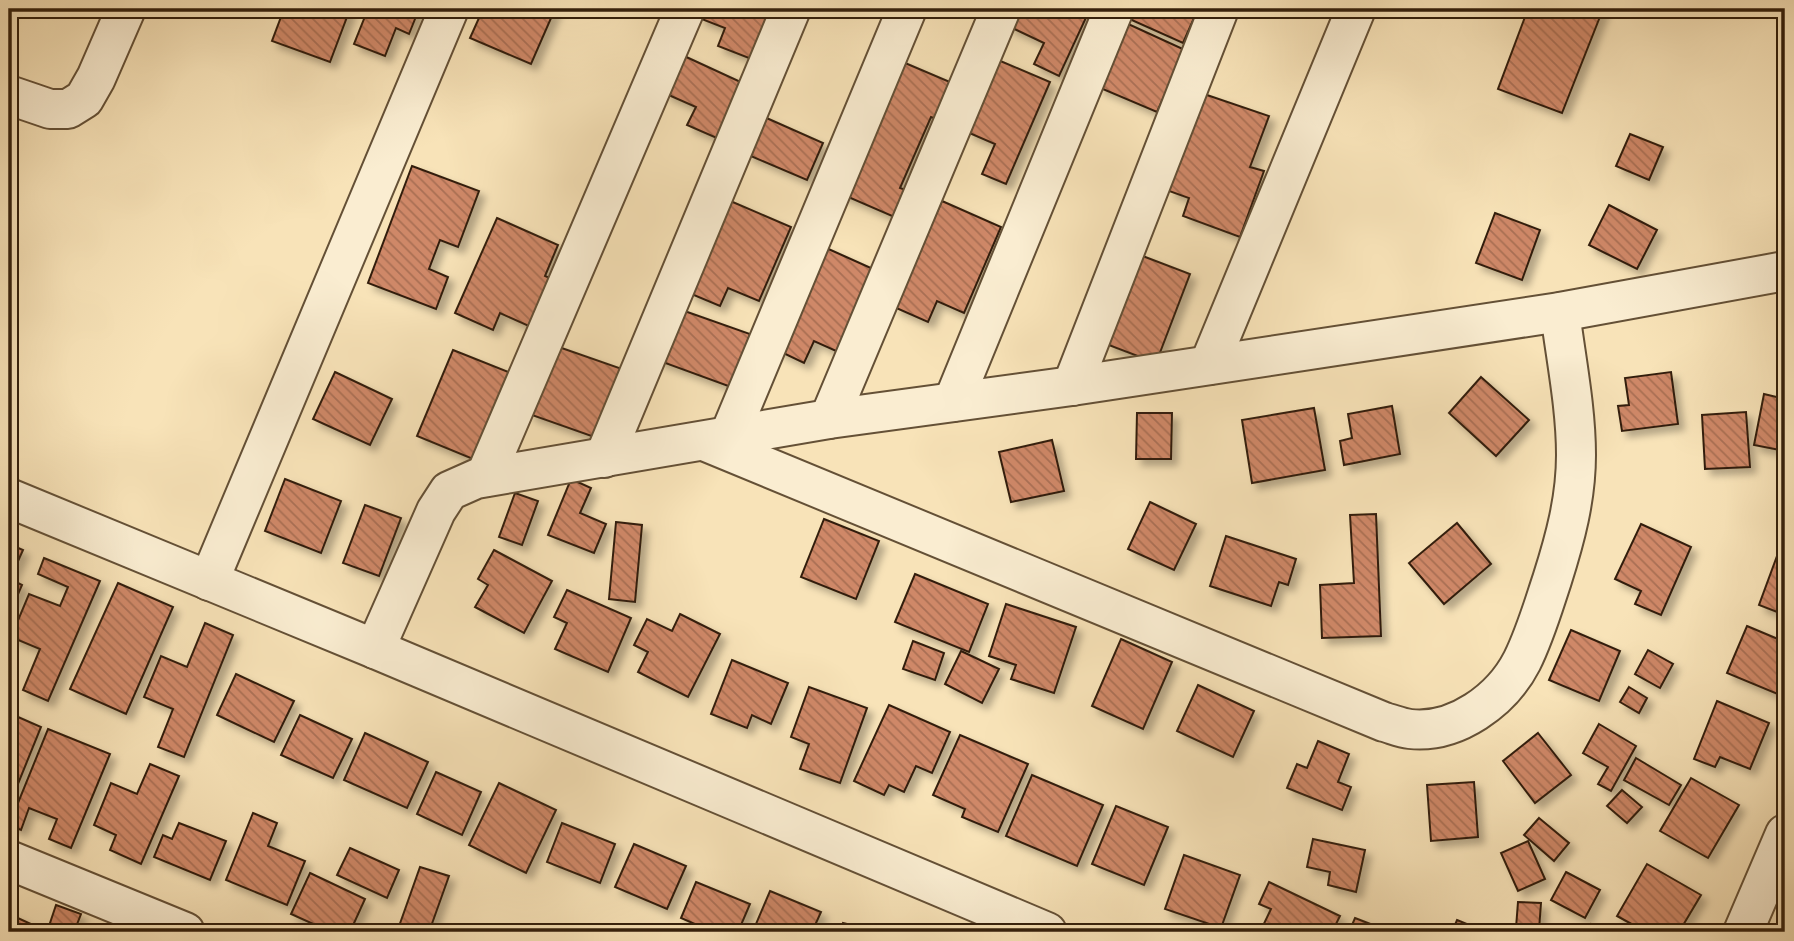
<svg xmlns="http://www.w3.org/2000/svg" width="1794" height="941" viewBox="0 0 1794 941" font-family="'Libre Bodoni',serif">
<defs>
<pattern id="building-back-hatch" width="6" height="6" patternUnits="userSpaceOnUse" patternTransform="scale(1.75)"><rect width="6" height="6" fill="#cf8868"/><path d="M-1 5l2 2M0 0l6 6M5-1l2 2" fill="none" stroke="#a96f54"/></pattern>
<filter id="shadow"><feDropShadow dx="6" dy="6" stdDeviation="3.5" flood-color="#0004"/></filter>
</defs>
<rect width="100%" height="100%" fill="#f8e3b8"/>
<filter id="stains"><feTurbulence type="fractalNoise" baseFrequency=".00286" numOctaves="4"/><feColorMatrix values="0 0 0 0 .2 0 0 0 0 .09 0 0 0 0 .02 0 0 0 .5 -.17"/></filter>
<radialGradient id="worn" r=".72"><stop offset=".6" stop-color="#630" stop-opacity="0"/><stop offset="1" stop-color="#630" stop-opacity=".3"/></radialGradient>
<!-- building -->
<g fill="url(#building-back-hatch)" stroke="#331f0b" stroke-width="2" filter="url(#shadow)">
<polygon points="284,9 350,9 330,62 272,41"/>
<polygon points="368,9 419,9 409,34 396,28 385,56 354,44"/>
<polygon points="483,9 555,9 531,64 470,38"/>
<polygon points="702,9 774,9 754,60 718,46 725,28 699,18"/>
<polygon points="1016,9 1090,9 1059,76 1034,64 1044,43 1008,26"/>
<polygon points="1129,9 1198,9 1183,43 1125,17"/>
<polygon points="1528,9 1603,9 1562,113 1498,89"/>
<polygon points="1126,23 1185,50 1157,112 1098,87"/>
<polygon points="682,55 745,84 719,139 687,125 696,107 664,93"/>
<polygon points="898,60 957,85 942,121 931,117 900,188 911,192 899,219 839,193"/>
<polygon points="998,60 1050,82 1006,184 982,174 995,144 967,132"/>
<polygon points="1204,94 1269,116 1250,167 1264,171 1240,237 1183,216 1189,198 1169,191"/>
<polygon points="762,116 823,143 807,180 746,154"/>
<polygon points="1630,134 1663,147 1649,180 1616,166"/>
<polygon points="412,166 479,191 458,247 440,240 429,269 448,277 436,309 368,283"/>
<polygon points="728,200 791,227 759,301 728,288 720,306 689,293"/>
<polygon points="942,201 1001,227 964,313 937,301 928,322 894,307"/>
<polygon points="1609,205 1657,230 1637,269 1589,245"/>
<polygon points="1495,213 1540,230 1522,280 1476,263"/>
<polygon points="497,218 558,245 545,276 552,279 531,327 500,313 493,330 455,313"/>
<polygon points="824,247 882,273 845,355 814,341 804,363 777,350"/>
<polygon points="1140,255 1190,274 1156,363 1106,344"/>
<polygon points="676,308 750,334 731,387 657,360"/>
<polygon points="553,345 625,370 600,439 529,414"/>
<polygon points="453,350 516,375 473,459 417,436"/>
<polygon points="335,372 392,399 370,445 313,419"/>
<polygon points="1671,372 1678,424 1622,431 1618,406 1629,405 1625,378"/>
<polygon points="1481,377 1529,420 1496,456 1449,413"/>
<polygon points="1764,394 1785,399 1785,451 1754,445"/>
<polygon points="1392,406 1400,454 1344,465 1340,441 1352,438 1348,414"/>
<polygon points="1314,408 1325,470 1252,483 1242,420"/>
<polygon points="1746,412 1750,467 1705,469 1702,415"/>
<polygon points="1137,413 1172,413 1171,459 1136,459"/>
<polygon points="1052,440 1064,491 1011,502 999,452"/>
<polygon points="285,479 341,501 321,553 265,531"/>
<polygon points="571,479 591,488 580,513 606,524 594,553 548,535"/>
<polygon points="515,493 538,501 522,545 499,537"/>
<polygon points="1150,502 1196,524 1174,570 1128,549"/>
<polygon points="365,505 401,518 379,576 343,563"/>
<polygon points="1376,514 1381,636 1322,638 1320,585 1354,583 1350,515"/>
<polygon points="824,519 879,541 856,599 801,577"/>
<polygon points="616,522 642,525 635,602 609,599"/>
<polygon points="1457,523 1491,564 1444,604 1409,563"/>
<polygon points="1641,524 1691,547 1661,615 1635,604 1641,591 1615,579"/>
<polygon points="1226,536 1296,559 1288,585 1279,582 1271,606 1210,586"/>
<polygon points="1784,537 1785,538 1785,615 1759,605"/>
<polygon points="9,544 23,550 10,579 22,585 9,615"/>
<polygon points="494,550 552,581 524,633 475,607 488,585 478,579"/>
<polygon points="44,558 100,581 48,701 23,690 40,649 11,637 29,594 60,606 68,587 38,574"/>
<polygon points="915,574 988,604 969,652 895,622"/>
<polygon points="118,583 173,607 126,714 70,689"/>
<polygon points="567,590 631,618 608,672 555,649 567,623 554,617"/>
<polygon points="1006,604 1076,627 1054,693 1011,679 1016,665 989,656"/>
<polygon points="680,614 720,634 688,697 638,672 648,652 634,645 647,619 672,631"/>
<polygon points="205,623 233,635 184,757 158,747 173,709 144,697 161,656 187,667"/>
<polygon points="1747,626 1785,642 1785,683 1780,695 1727,673"/>
<polygon points="1571,630 1620,651 1599,701 1549,680"/>
<polygon points="1121,639 1172,662 1143,729 1092,706"/>
<polygon points="913,641 944,653 935,680 903,669"/>
<polygon points="1648,650 1673,664 1660,688 1635,674"/>
<polygon points="961,651 999,669 982,703 945,684"/>
<polygon points="732,660 788,683 771,724 752,715 747,728 711,714"/>
<polygon points="236,674 294,701 274,742 217,715"/>
<polygon points="1198,685 1254,711 1233,757 1177,731"/>
<polygon points="809,687 867,708 840,783 800,769 809,744 791,737"/>
<polygon points="1629,687 1647,698 1639,713 1620,702"/>
<polygon points="1717,701 1769,723 1750,769 1720,757 1715,767 1694,759"/>
<polygon points="889,705 950,732 932,773 916,766 904,792 889,785 884,795 854,781"/>
<polygon points="9,713 41,727 9,806"/>
<polygon points="300,715 352,739 333,778 281,755"/>
<polygon points="1599,724 1636,746 1611,791 1598,784 1608,767 1583,753"/>
<polygon points="48,729 110,754 71,848 49,839 57,819 29,808 21,830 9,825"/>
<polygon points="365,733 428,762 407,808 344,780"/>
<polygon points="1538,733 1571,775 1535,803 1503,761"/>
<polygon points="960,735 1028,764 998,832 962,817 965,809 933,795"/>
<polygon points="1318,741 1349,754 1338,782 1351,787 1342,810 1287,788 1297,764 1307,768"/>
<polygon points="1636,758 1681,785 1669,805 1624,780"/>
<polygon points="150,764 179,776 141,864 110,850 116,835 94,825 111,783 137,794"/>
<polygon points="436,772 481,792 462,835 417,814"/>
<polygon points="1032,775 1103,805 1077,866 1006,836"/>
<polygon points="1691,778 1739,805 1708,858 1660,831"/>
<polygon points="1474,782 1478,837 1431,841 1427,785"/>
<polygon points="499,783 556,810 526,873 469,845"/>
<polygon points="1622,790 1642,807 1627,823 1607,806"/>
<polygon points="1116,806 1168,827 1144,885 1092,864"/>
<polygon points="253,813 277,823 268,846 305,861 287,905 226,880"/>
<polygon points="1539,818 1569,843 1554,861 1524,835"/>
<polygon points="179,823 226,841 210,880 154,857 163,835 172,839"/>
<polygon points="562,823 615,844 600,883 547,862"/>
<polygon points="1313,839 1365,850 1356,892 1328,885 1330,872 1307,867"/>
<polygon points="1528,841 1545,879 1518,891 1501,853"/>
<polygon points="634,844 686,866 667,909 615,887"/>
<polygon points="350,848 399,870 387,898 337,875"/>
<polygon points="1184,855 1240,875 1221,928 1165,909"/>
<polygon points="1647,864 1701,895 1679,932 1646,932 1617,916"/>
<polygon points="420,867 449,876 429,932 397,932"/>
<polygon points="1566,872 1600,890 1585,918 1551,900"/>
<polygon points="310,873 365,899 350,932 331,932 291,914"/>
<polygon points="696,882 750,904 738,932 713,932 681,918"/>
<polygon points="1269,882 1340,916 1332,932 1260,932 1271,909 1259,904"/>
<polygon points="770,891 821,912 812,932 753,931"/>
<polygon points="1518,902 1541,903 1539,930 1516,928"/>
<polygon points="56,905 81,914 74,932 47,932"/>
<polygon points="9,914 31,924 28,932 9,932"/>
<polygon points="1355,918 1391,932 1349,932"/>
<polygon points="1457,920 1486,932 1452,932"/>
<polygon points="843,923 880,932 840,932"/>
<polygon points="1591,924 1608,932 1587,932"/>
</g>
<g fill="none" stroke-linecap="round" stroke-linejoin="round">
<!-- minor casing -->
<g stroke="#645036" stroke-width="42">
<g id="minor">
<polyline points="9,95 50,109 68,109 84,99 96,78 126,9"/>
<polyline points="1209,365 1356,9"/>
<polyline points="1072,386 1219,9"/>
<polyline points="953,402 1114,9"/>
<polyline points="829,419 1001,9"/>
<polyline points="729,436 907,9"/>
<path d="M704 441 1384 722C1392 724 1401 728 1410 729 1456 734 1502 700 1522 661 1535 635 1543 607 1552 580 1565 539 1576 499 1576 455 1576 408 1566 359 1560 312"/>
<polyline points="604,458 791,9"/>
<polyline points="485,477 685,9"/>
<polyline points="9,498 375,649 1047,932"/>
<polyline points="209,581 449,9"/>
<polyline points="375,649 436,511 449,491 476,479 829,419 1072,386 1560,312 1785,271"/>
<polyline points="9,860 185,932"/>
<polyline points="1743,932 1785,834"/>
</g>
</g>
<!-- minor -->
<use href="#minor" stroke="#faedd1" stroke-width="38"/>
</g>
<!-- margin -->
<rect width="1794" height="941" fill="none" stroke="#f8e3b8" stroke-width="35"/>
<rect x="10" y="10" width="1773" height="920" fill="none" stroke="#331f0b" stroke-width="3.5"/>
<rect x="18" y="18" width="1759" height="906" fill="none" stroke="#331f0b" stroke-width="2"/>
<rect width="100%" height="100%" filter="url(#stains)"/>
<rect width="100%" height="100%" fill="url(#worn)"/>
</svg>
